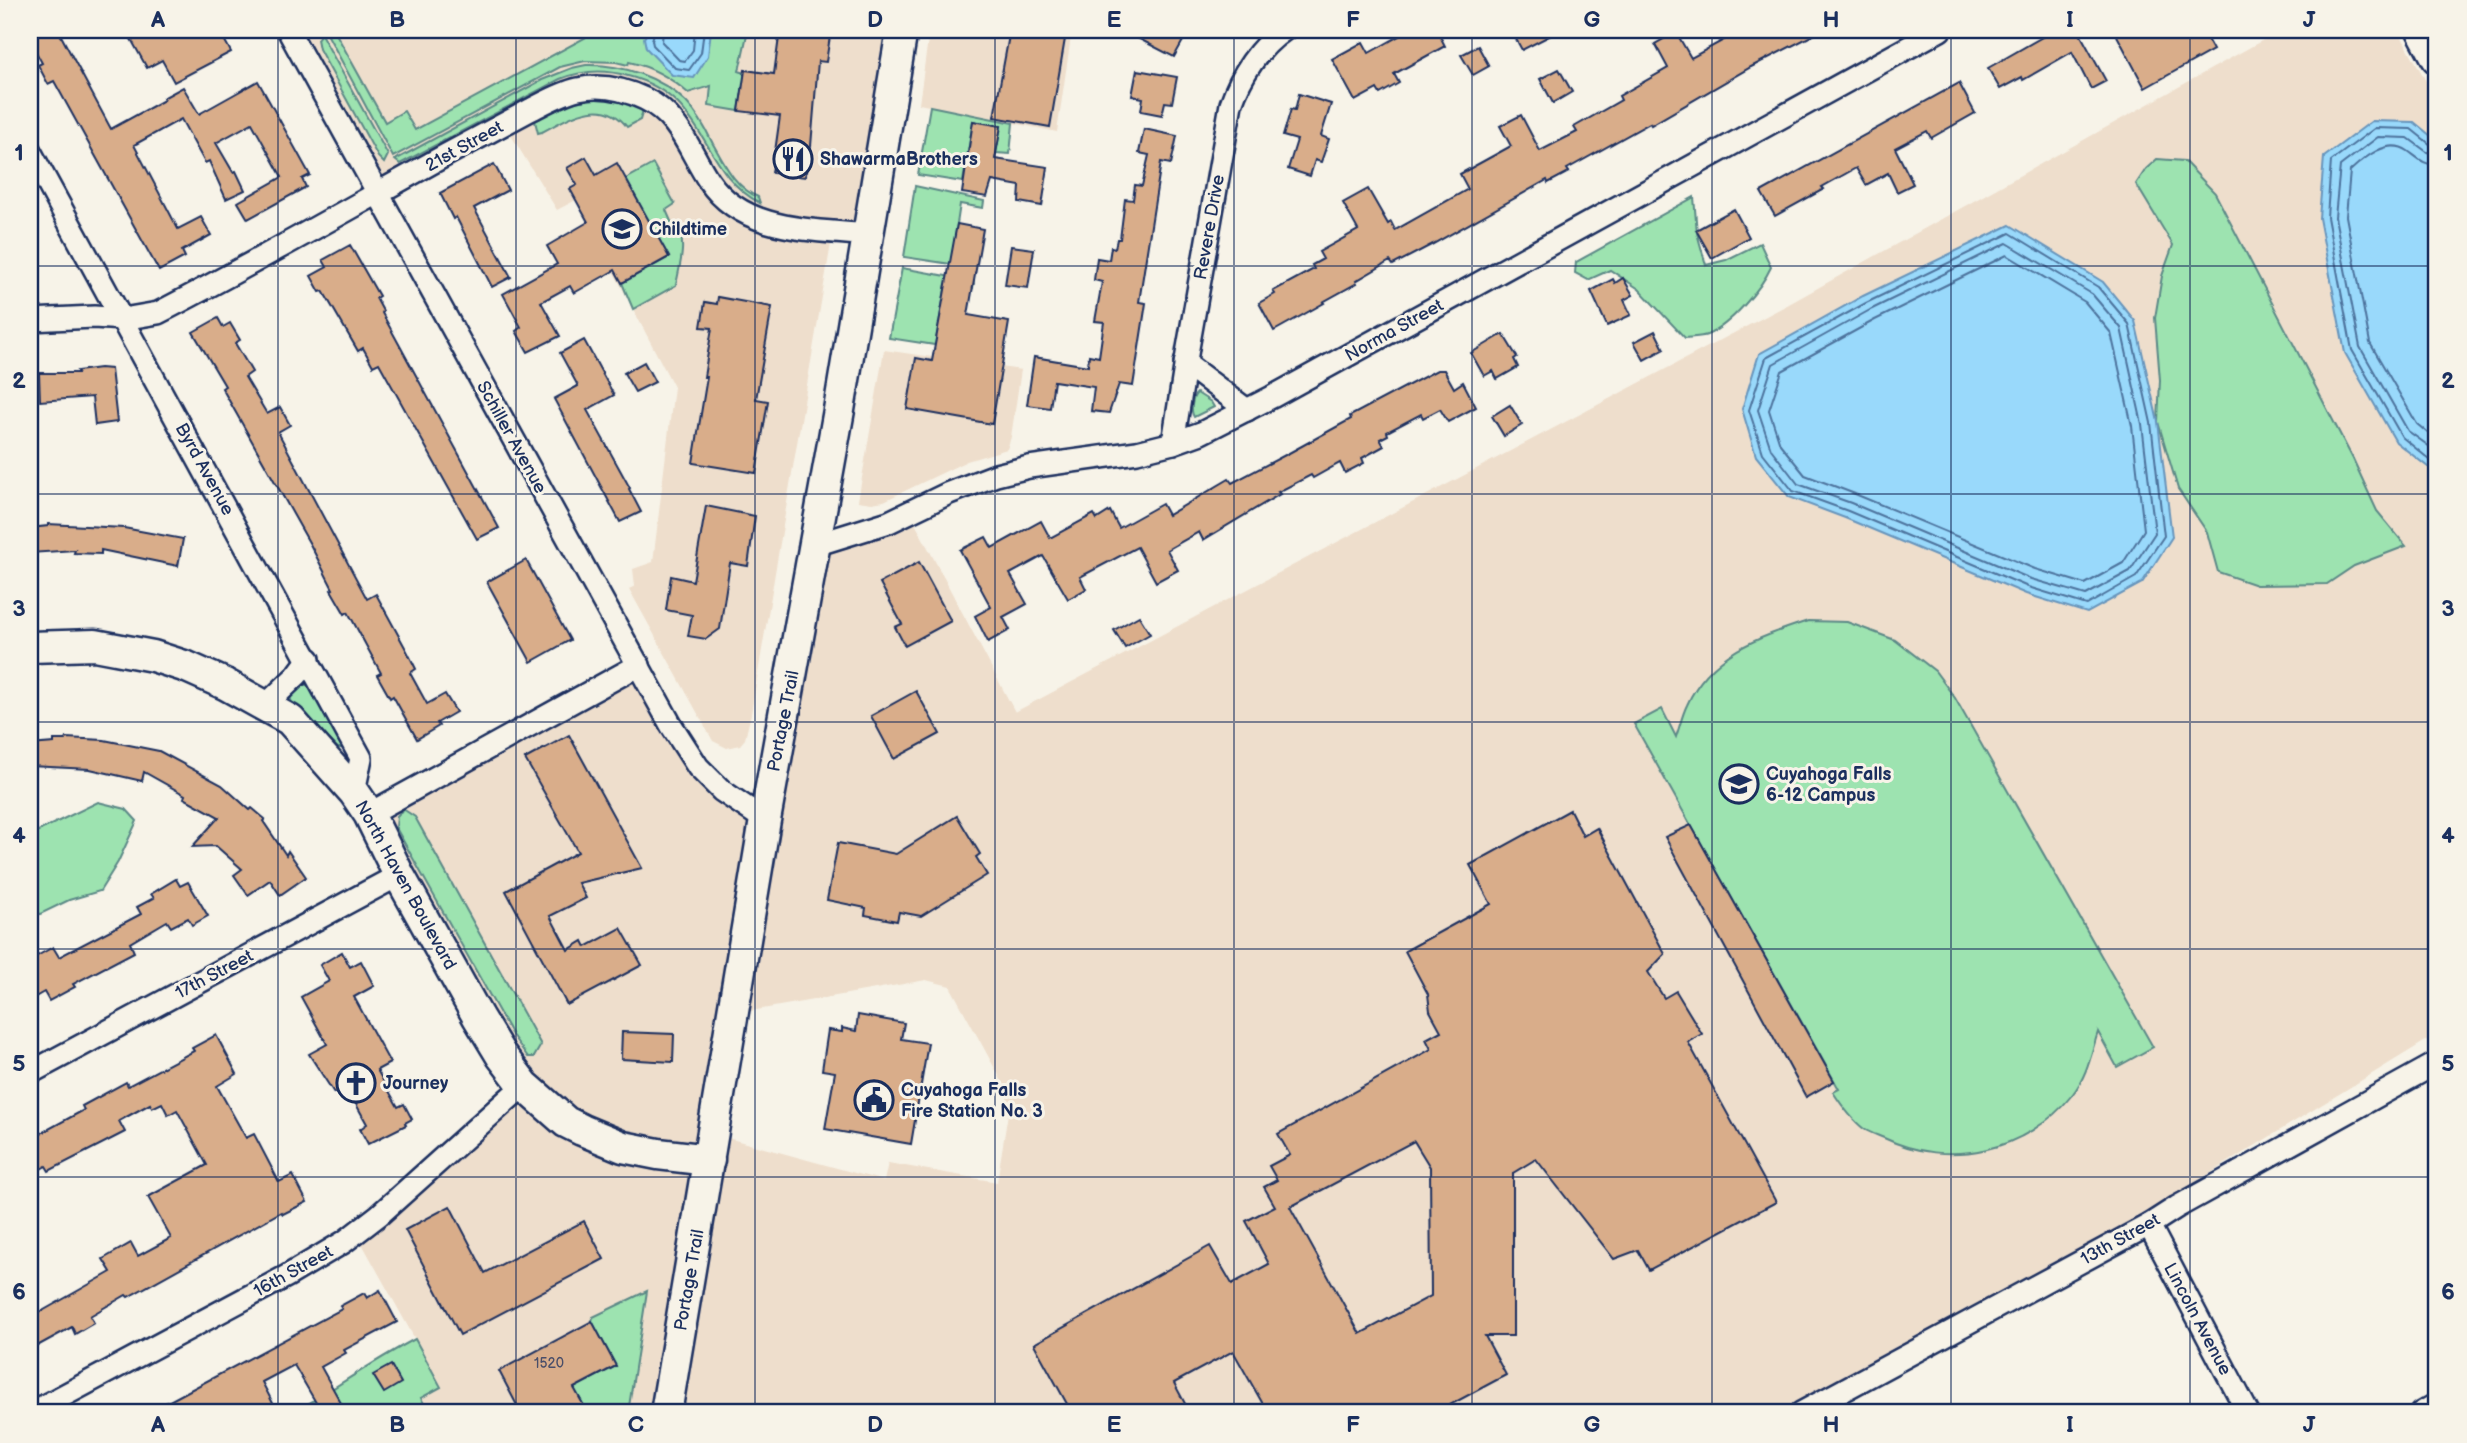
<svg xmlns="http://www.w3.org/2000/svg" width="2467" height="1443" viewBox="0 0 2467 1443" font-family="'Balsamiq Sans',sans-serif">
<rect width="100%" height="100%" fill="#f7f3e8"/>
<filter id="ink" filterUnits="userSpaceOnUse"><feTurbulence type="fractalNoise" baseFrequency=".0143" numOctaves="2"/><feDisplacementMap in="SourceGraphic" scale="14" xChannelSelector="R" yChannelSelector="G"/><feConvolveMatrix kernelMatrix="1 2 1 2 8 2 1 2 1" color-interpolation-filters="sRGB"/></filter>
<g filter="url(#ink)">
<!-- built -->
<g fill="#eedecc" fill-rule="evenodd">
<polygon points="288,30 902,30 868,235 833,232 751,714 745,739 740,745 727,748 713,741 629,589 635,586 633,569 653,562 674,387 576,200 557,210 504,124 377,193"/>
<polygon points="933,30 1072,30 1057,132 919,104 929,32"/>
<path d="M2281 30H2398L2437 101V1034L1971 1320 1801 1413H429L421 1398 441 1386 360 1240 524 1085 369 814 639 665 671 725 765 820 815 545 909 512 1015 712 1789 304ZM926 980 950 986 1005 1087 1009 1107 997 1182 888 1163 884 1181 713 1134 734 1014Z"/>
<polygon points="884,350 1021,370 1011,437 1007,449 967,461 884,501 872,503 858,501"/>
</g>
<!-- green -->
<g fill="#9de3b0" stroke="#5c8987" stroke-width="2">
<path d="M325 30H334L385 122 404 111 415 130 599 30H748L739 71 745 73 739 111 709 106 711 86 688 93C670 77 652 67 629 62L628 65 616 62 585 61 560 67 393 157Z"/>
<polygon points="321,34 388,155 384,163 378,157 319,49 317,39"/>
<path d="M586 65C622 64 661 77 686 102 698 114 706 129 713 144 725 165 735 187 758 197L760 203C699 171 709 97 628 76 605 69 583 70 560 79L400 164 395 160 542 80 572 68Z"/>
<path d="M601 97 624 100 643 110 640 120 627 127C603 95 570 117 542 132L538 133 535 121 570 103Z"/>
<polygon points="930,106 1013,123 1010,154 996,153 1001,126 973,121 963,182 918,175"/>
<polygon points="2157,159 2184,161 2215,193 2353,459 2377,511 2406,546 2354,566 2327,584 2256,585 2218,572 2207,532 2178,489 2158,422 2160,380 2155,318 2162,276 2173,245 2136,184 2146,169"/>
<path d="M653 164 675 204 666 210 673 226 677 224C687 244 680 264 676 285L633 309 622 283 669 257 626 179Z"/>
<polygon points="915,186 984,201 983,208 960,204 951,264 904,257"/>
<path d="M1694 197 1697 233 1706 265 1726 260 1760 243 1771 267C1761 289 1730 325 1707 335 1701 337 1691 337 1685 338L1639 289 1610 270 1588 280 1575 273 1576 262Z"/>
<polygon points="902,268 974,281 973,288 946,284 935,345 889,338"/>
<path d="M1197 393 1211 402 1214 407 1194 417C1190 411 1192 397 1197 393Z"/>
<path d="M1808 621 1847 622 1895 640 1935 671 1955 698 2153 1047 2117 1067 2098 1032C2091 1054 2087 1076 2072 1095 2027 1152 1948 1169 1884 1138 1877 1135 1870 1133 1864 1129 1851 1119 1842 1106 1833 1092L1839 1089 1634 724 1662 709 1676 737C1680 726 1682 715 1687 705 1709 654 1759 637 1808 621Z"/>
<polygon points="300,685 308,685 315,690 344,745 342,748 338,748 292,704 290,696"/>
<polygon points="98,802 126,809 137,821 118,862 100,891 69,900 30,919 30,835"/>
<polygon points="403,809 415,817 541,1045 534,1057 528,1057 512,1035 396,828 397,816"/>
<polygon points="647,1291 628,1413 588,1413 574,1388 616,1366 592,1321 593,1317"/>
<path d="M415 1339 441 1387 421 1398 429 1413H293C334 1389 373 1361 415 1339Z"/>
</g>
<!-- water -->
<g fill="#99d9fb" stroke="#6795bc" stroke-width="2">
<polygon points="649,30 711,30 708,56 694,78 672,75 646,48 644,38"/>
<polygon points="2372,121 2414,122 2437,141 2437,468 2428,467 2396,442 2345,353 2319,218 2324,157"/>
<polygon points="2010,225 2103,282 2135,321 2158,422 2172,537 2142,583 2087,613 2026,594 1845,518 1789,497 1756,456 1742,409 1759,354 1863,296"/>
</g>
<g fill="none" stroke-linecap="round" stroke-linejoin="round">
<!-- shore -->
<g stroke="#4d739d" stroke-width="2">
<polyline points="655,30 652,40 653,45 675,68 689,70 701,53 704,30"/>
<polyline points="663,30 662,42 679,60 685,61 693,50 695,30"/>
<polyline points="2437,146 2431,145 2411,129 2375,128 2331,161 2327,217 2352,350 2402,437 2430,460 2437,461"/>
<polyline points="2437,155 2427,152 2408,138 2378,137 2340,166 2335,217 2360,347 2408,431 2437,452"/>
<path d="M2437 165C2424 165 2418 158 2408 151 2388 137 2364 158 2350 171L2346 216 2370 343 2417 424 2437 441"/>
<polygon points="2010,233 2098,287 2129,324 2151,423 2164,536 2136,577 2087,605 2028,587 1848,511 1793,491 1763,453 1749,410 1766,358 1866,303"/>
<polygon points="2007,243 2092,294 2121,328 2142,424 2155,533 2130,571 2086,595 2031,579 1851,503 1798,484 1771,449 1758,410 1773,364 1870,310"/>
<polygon points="2007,255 2085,302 2111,333 2132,426 2144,530 2123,563 2085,584 2035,569 1855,494 1805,475 1780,444 1769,410 1782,371 1875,320"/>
</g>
</g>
<!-- building -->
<g fill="#d9ad8a" stroke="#1b2f5e" stroke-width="2" fill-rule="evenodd">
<polygon points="30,30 58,30 111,129 164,100 163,98 183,87 199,114 258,81 310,175 302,179 306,187 248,219 238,202 282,177 252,123 216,143 233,172 236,171 245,190 226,199 209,161 205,163 181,119 134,145 178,229 201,217 211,235 182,251 185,257 159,271 54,81 48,84 38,65 42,63 30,41"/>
<polygon points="126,30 219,30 231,52 174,82 162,60 147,68"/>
<polygon points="780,30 831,30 826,62 818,61 811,146 805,177 772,173 780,116 739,111 745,70 774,74"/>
<polygon points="1010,30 1045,30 1066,33 1050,127 994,117"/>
<polygon points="1122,30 1189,30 1174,57"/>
<polygon points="1398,30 1437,30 1445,46 1394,74 1399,83 1380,94 1377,89 1355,101 1332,59 1363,42 1369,53 1401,35"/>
<polygon points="1511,30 1561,30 1522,50"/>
<polygon points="1742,30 1823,30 1751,67 1651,125 1650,123 1567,169 1569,172 1548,183 1547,180 1433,244 1393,265 1390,261 1356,281 1357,283 1323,302 1324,303 1274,331 1259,303 1275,294 1273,291 1314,269 1312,265 1323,259 1319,252 1358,230 1343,203 1368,189 1388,224 1391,222 1395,230 1468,189 1460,174 1511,146 1500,126 1521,115 1540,151 1577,132 1574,127 1621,100 1619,96 1668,68 1655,44 1676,32 1691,58"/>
<polygon points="2039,30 2078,30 2106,81 2091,89 2072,52 2023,80 2022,77 2000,89 1988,68 2044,36"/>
<polygon points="2114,30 2202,30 2213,50 2145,88"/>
<polygon points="1478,46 1489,66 1473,75 1461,55"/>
<polygon points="1559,69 1572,92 1553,103 1540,79"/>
<polygon points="1137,70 1177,77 1172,103 1165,102 1162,115 1141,111 1143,98 1132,96"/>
<polygon points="1959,83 1975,113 1931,138 1927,131 1895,148 1913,184 1897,192 1888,173 1866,185 1856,168 1822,187 1824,189 1775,216 1761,192"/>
<polygon points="1299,94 1331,104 1321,136 1329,139 1321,162 1315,160 1310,176 1288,169 1297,140 1283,136 1291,109 1295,110"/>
<polygon points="973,121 1001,126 995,159 1048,167 1042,206 1019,202 1020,186 992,181 987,197 962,193"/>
<polygon points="1144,129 1177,136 1171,164 1161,162 1139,302 1146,303 1133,386 1119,384 1109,413 1091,411 1094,387 1054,381 1050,408 1027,405 1034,357 1088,366 1089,355 1099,357 1104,322 1095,321 1102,282 1094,280 1097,258 1109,260 1111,247 1115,248 1117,239 1120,239 1125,199 1133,200 1135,185 1142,186 1149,155 1139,153"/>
<polygon points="586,157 596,175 617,163 669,257 622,283 615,270 574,293 570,286 541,302 560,336 528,352 516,331 521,327 503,294 557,264 547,246 588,222 570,189 577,185 567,168"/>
<polygon points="494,164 508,190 474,208 511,277 492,287 456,217 453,219 440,193"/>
<polygon points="1734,209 1749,237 1712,258 1696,230"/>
<polygon points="957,224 983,229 968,315 1009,322 992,424 907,409 916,358 932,361"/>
<polygon points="350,245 379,296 376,298 383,311 382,313 499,528 477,539 379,363 373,366 363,348 358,351 323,291 320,292 311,276 327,267 323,260"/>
<polygon points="1011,246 1034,249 1028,288 1005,285"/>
<polygon points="1623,278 1633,295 1624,300 1631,315 1607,326 1591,291 1613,279 1615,283"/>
<polygon points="718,297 772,307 756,399 768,401 756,473 693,463 707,377 704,377 712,328 701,327 705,302 717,304"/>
<polygon points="218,318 223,327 230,323 240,340 235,343 252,372 245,377 267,414 280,407 290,425 278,432 367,599 376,594 407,651 416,669 410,673 427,704 445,694 456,712 437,723 439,726 417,739 393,696 390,698 377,675 381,673 348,612 345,614 331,590 333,589 311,546 222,388 225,386 193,332"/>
<polygon points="1655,331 1664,349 1644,360 1634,342"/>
<polygon points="1503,334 1517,357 1514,359 1518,367 1497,379 1493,371 1484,376 1471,353"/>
<polygon points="584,340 614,395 587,410 630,488 629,489 641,512 620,522 554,399 578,386 560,353"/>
<polygon points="644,362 655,382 635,392 624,373"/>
<polygon points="100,368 111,369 117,422 95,425 92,397 40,401 39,373 78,373 77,371"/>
<polygon points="1437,370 1444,370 1454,388 1463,382 1476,407 1448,422 1440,409 1423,418 1421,414 1387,432 1388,435 1380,439 1384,446 1362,458 1364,463 1345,473 1340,463 1313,478 1311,475 1278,492 1280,494 1203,540 1199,532 1167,550 1178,570 1156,582 1137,547 1080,577 1086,589 1068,599 1043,556 1010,574 1027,604 1003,617 1010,630 988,642 975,616 991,607 960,550 986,537 992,548 1041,521 1050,538 1094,514 1097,519 1110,511 1119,528 1162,504 1168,515 1229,479 1232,483 1289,453 1351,419 1350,416"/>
<polygon points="1510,405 1522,425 1504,436 1492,416"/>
<polygon points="706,506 755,516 748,566 730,563 720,629 706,639 688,636 692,615 666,610 671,576 693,581"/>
<polygon points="48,524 124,528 183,539 178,566 101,550 101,554 74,553 75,550 30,553 30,528 48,526"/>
<polygon points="526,560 570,640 531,662 487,582"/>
<polygon points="919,562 951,621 905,646 895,627 902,624 880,583"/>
<polygon points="1139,616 1150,634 1125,648 1114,630"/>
<polygon points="916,691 940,734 894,759 871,716"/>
<polygon points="569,735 642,868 578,883 586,898 550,916 568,950 583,941 586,947 621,928 642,965 567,1005 506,891 578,852 525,759"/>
<polygon points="66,738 104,740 159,751 222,785 250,810 252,808 265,819 263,821 286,855 288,851 306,877 280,895 270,880 248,895 234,875 242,869 216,846 192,847 219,817 184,798 185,795 144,772 142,781 90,769 30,766 30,745 54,743 54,740 65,740"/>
<path d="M1570 810 1583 836 1597 828 1665 954 1648 972 1664 998 1676 991 1702 1034 1688 1042 1776 1202 1649 1270 1638 1250 1614 1259 1536 1159 1513 1173V1336H1485L1506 1375 1435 1413H1268L1233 1351 1174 1383 1190 1413H1072L1034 1344 1210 1246 1232 1284 1269 1264 1246 1221 1275 1206 1264 1187 1277 1180 1269 1166 1290 1155 1278 1134 1431 1049 1426 1039 1441 1031 1430 1011 1428 994 1405 951 1491 904 1470 865ZM1414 1141 1430 1167 1431 1296 1360 1334 1290 1207Z"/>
<polygon points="957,816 980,854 976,857 987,875 921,916 899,912 897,921 865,915 866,908 827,900 838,843 896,854"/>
<polygon points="1691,825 1834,1081 1806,1097 1665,837"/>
<polygon points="176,879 180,886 188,882 208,916 192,925 188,918 171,927 167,921 130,943 134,952 73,984 75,987 49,1001 44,992 30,1000 30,960 53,947 59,957 141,914 137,907 154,898 151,894"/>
<polygon points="342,952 350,967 361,961 374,986 354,997 390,1063 377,1070 398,1107 404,1104 412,1119 405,1123 406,1125 368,1144 360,1129 367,1124 346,1086 334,1093 309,1054 327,1044 301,997 329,981 320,965"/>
<polygon points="858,1015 904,1023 901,1039 928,1043 911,1144 825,1129 835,1072 822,1070 828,1030 842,1032 842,1028 856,1031"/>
<polygon points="622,1032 674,1034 673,1062 621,1059"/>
<polygon points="216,1035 237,1074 217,1086 246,1138 254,1134 279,1182 293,1175 307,1202 283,1214 281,1212 128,1297 126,1295 90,1316 94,1323 75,1334 72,1327 30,1350 30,1318 111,1272 103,1259 131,1243 138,1256 171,1238 148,1197 207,1165 177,1110 168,1115 162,1103 152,1108 150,1104 119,1121 125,1132 49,1171 46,1166 30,1175 30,1139 84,1110 82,1106 126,1082 128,1086 194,1051 192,1048"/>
<polygon points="450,1206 485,1273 584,1221 604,1259 460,1335 405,1230"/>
<polygon points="380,1290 397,1322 344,1350 346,1353 321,1367 341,1403 322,1413 294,1365 262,1382 278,1413 147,1413 342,1309 340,1306 364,1293 367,1298"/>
<polygon points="592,1321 616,1366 574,1388 588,1413 521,1413 499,1371"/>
<polygon points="391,1365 401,1383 384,1393 373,1375"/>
</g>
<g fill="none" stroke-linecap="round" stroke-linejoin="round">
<!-- street casing -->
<g stroke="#1b2f5e" stroke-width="26">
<g id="street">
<polyline points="288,30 671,725 698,767 722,791 765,820"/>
<polyline points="30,151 361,758 354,792"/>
<path d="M30 320 94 317 123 319 158 313C255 263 350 208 446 155 474 140 502 125 530 110 546 102 561 93 578 89 601 84 624 89 645 99 680 116 689 151 709 181 744 233 813 229 868 235"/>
<polyline points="1185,363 1247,410"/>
<path d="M1173 443 1188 348 1231 104C1241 75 1259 47 1284 30"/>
<polyline points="815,545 889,522 949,493 996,475 1029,467 1137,452 1173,443 1201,433 1272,397 1940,30"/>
<polyline points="266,705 297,675 309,659"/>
<polyline points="369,814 639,665"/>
<polyline points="30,1073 399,875"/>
<polyline points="2149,1225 2248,1413"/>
<polyline points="31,1413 287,1276 344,1242 379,1215 524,1085"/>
<polyline points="1801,1413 2149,1225 2177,1207 2437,1063"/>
<polyline points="2421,1413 2437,1404"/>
</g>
</g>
<!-- secondary casing -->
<g stroke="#1b2f5e" stroke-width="35">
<g id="secondary">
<polyline points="2422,30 2437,58"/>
<polyline points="30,647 95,645 153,656 187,667 225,684 290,720 354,792 369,814 399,875 478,1017 501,1055 524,1085 566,1122 582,1130 623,1147 658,1154 709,1160"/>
<polyline points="666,1413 765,820 839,410 902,30"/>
</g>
</g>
<!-- street -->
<use href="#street" stroke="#f7f3e8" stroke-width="21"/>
<!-- secondary -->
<use href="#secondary" stroke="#f7f3e8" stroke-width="30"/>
</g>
</g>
<!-- grid -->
<path fill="none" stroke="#1b2f5e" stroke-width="2" stroke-opacity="0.55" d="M278 30V1413M516 30V1413M755 30V1413M995 30V1413M1234 30V1413M1472 30V1413M1712 30V1413M1951 30V1413M2190 30V1413M30 266H2437M30 494H2437M30 722H2437M30 949H2437M30 1177H2437"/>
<!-- icons -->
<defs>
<g id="restaurant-ring" transform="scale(2.0125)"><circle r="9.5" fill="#f7f3e8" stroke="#1b2f5e" stroke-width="1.5"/><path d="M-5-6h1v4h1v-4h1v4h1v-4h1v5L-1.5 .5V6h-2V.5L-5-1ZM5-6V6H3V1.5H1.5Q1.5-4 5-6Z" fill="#1b2f5e"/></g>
<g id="school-ring" transform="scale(2.0125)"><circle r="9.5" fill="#f7f3e8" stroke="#1b2f5e" stroke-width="1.5"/><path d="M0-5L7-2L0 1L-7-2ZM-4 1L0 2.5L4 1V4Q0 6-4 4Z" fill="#1b2f5e"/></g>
<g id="church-ring" transform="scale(2.0125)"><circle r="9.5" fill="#f7f3e8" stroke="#1b2f5e" stroke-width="1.5"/><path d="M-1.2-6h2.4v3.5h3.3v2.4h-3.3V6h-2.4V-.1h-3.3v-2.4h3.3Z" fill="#1b2f5e"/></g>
<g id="civic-ring" transform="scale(2.0125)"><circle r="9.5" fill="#f7f3e8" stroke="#1b2f5e" stroke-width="1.5"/><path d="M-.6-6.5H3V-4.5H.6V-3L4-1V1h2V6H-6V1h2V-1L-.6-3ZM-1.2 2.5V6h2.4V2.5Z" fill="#1b2f5e"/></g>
</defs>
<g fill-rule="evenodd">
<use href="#restaurant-ring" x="793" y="159"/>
<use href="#school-ring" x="622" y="229"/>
<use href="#school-ring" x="1739" y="784"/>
<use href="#church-ring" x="356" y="1083"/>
<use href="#civic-ring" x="874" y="1100"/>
</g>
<g text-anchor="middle" stroke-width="6" stroke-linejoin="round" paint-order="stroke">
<!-- number labels -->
<g font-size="14" fill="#4a4e69">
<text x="549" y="1368">1520</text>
</g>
<!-- street labels -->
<g font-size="18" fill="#1b2f5e" stroke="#f7f3e8">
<text transform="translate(464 146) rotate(-29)" y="6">21st Street</text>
<text transform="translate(1209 227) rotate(-80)" y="6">Revere Drive</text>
<text transform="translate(1394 330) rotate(-29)" y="6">Norma Street</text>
<text transform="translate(512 437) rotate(61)" y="6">Schiller Avenue</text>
<text transform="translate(205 469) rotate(61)" y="6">Byrd Avenue</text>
<text transform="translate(783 721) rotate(-79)" y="6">Portage Trail</text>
<text transform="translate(406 885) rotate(61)" y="6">North Haven Boulevard</text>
<text transform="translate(214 974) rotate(-28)" y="6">17th Street</text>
<text transform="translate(2120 1239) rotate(-29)" y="6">13th Street</text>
<text transform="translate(293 1271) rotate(-29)" y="6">16th Street</text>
<text transform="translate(689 1280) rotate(-80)" y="6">Portage Trail</text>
<text transform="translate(2198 1319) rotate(62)" y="6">Lincoln Avenue</text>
</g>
<!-- poi labels -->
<g font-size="18" font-weight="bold" fill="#1b2f5e" stroke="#f7f3e8" text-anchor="start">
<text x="820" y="165">ShawarmaBrothers</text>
<text x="649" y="235">Childtime</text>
<text x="1766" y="780">Cuyahoga Falls<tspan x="1766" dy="21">6-12 Campus</tspan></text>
<text x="383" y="1089">Journey</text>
<text x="901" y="1096">Cuyahoga Falls<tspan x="901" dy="21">Fire Station No. 3</tspan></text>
</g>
</g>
<!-- margin -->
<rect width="2467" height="1443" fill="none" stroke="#f7f3e8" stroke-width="77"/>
<rect x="38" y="38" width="2390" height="1366" fill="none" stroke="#1b2f5e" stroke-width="2.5"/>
<g font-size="23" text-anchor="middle" font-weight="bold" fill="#1b2f5e">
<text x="158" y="27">A</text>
<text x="397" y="27">B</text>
<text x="636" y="27">C</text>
<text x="875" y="27">D</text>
<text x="1114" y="27">E</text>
<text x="1353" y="27">F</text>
<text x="1592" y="27">G</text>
<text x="1831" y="27">H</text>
<text x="2070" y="27">I</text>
<text x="2309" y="27">J</text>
<text x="19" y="160">1</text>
<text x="2448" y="160">1</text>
<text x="19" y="388">2</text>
<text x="2448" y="388">2</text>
<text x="19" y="616">3</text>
<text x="2448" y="616">3</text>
<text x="19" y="843">4</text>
<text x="2448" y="843">4</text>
<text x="19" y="1071">5</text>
<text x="2448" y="1071">5</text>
<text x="19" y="1299">6</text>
<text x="2448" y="1299">6</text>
<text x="158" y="1432">A</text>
<text x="397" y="1432">B</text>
<text x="636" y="1432">C</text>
<text x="875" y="1432">D</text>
<text x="1114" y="1432">E</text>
<text x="1353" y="1432">F</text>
<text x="1592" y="1432">G</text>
<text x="1831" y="1432">H</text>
<text x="2070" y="1432">I</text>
<text x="2309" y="1432">J</text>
</g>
</svg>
